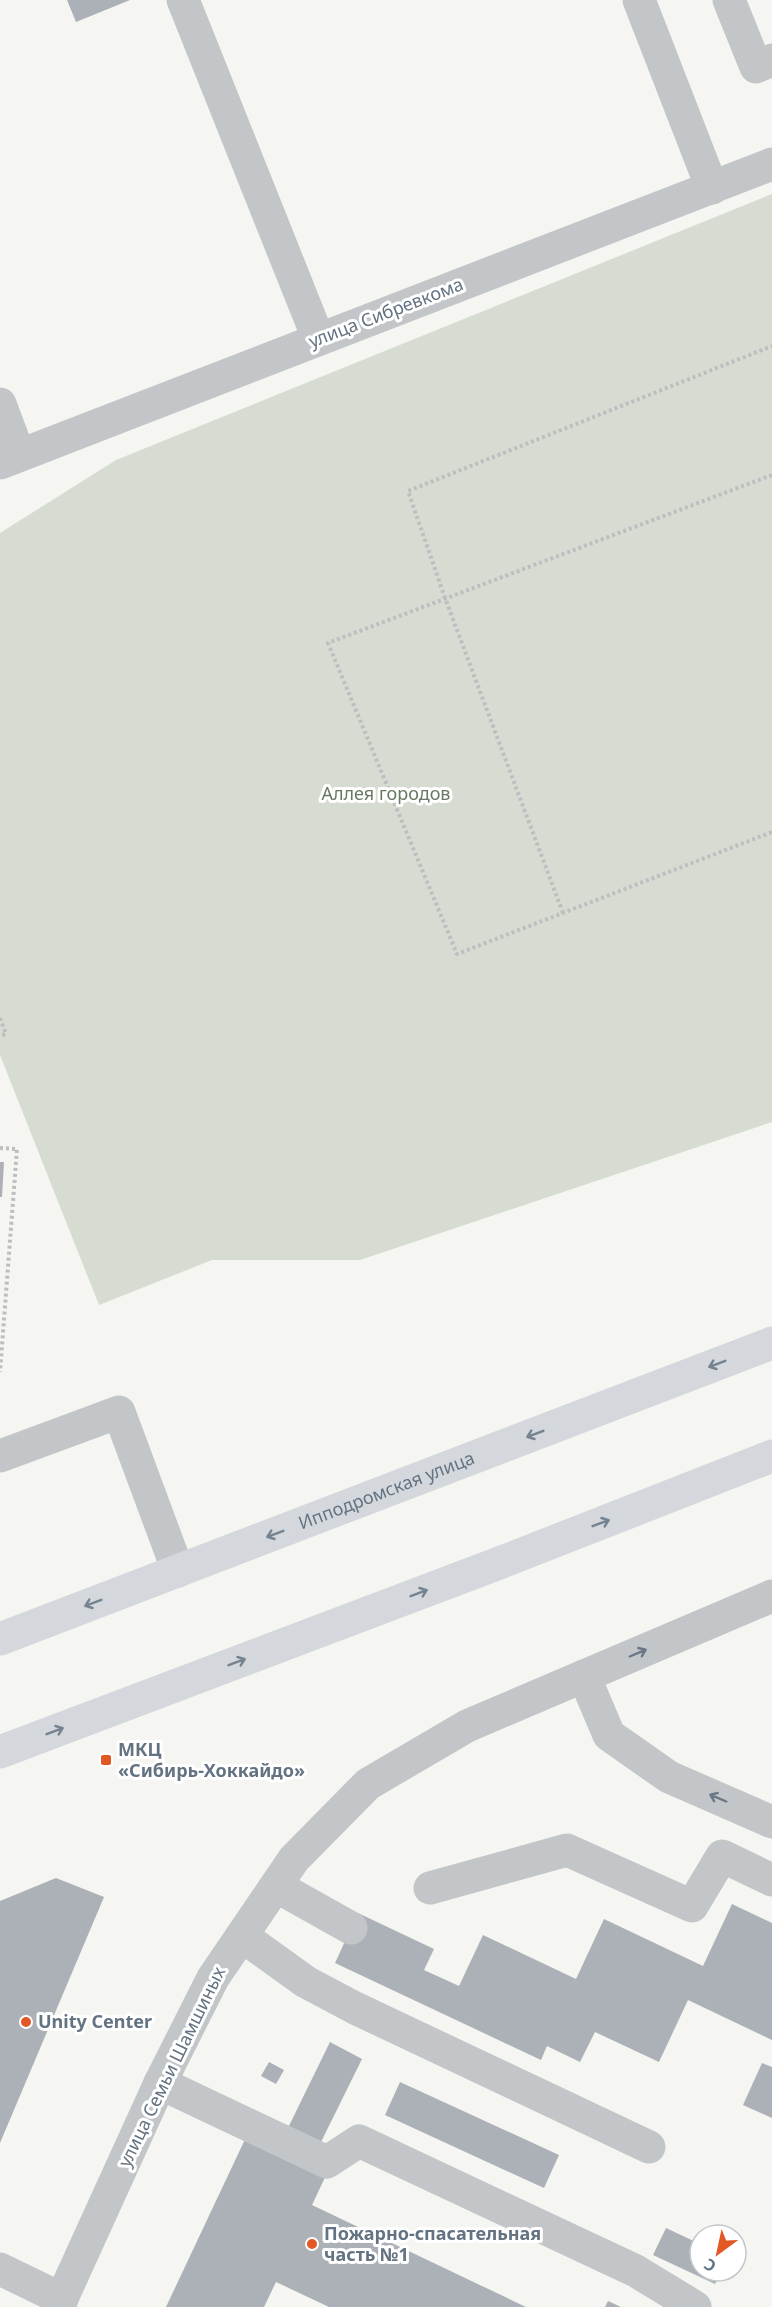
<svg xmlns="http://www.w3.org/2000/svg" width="772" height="2307" viewBox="0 0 772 2307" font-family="'Noto Sans',sans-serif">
<rect width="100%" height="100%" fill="#f5f5f1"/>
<!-- green -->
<polygon fill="#d6dcd2" points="772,194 772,1122 360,1260 212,1260 99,1305 0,1055 0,533 116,460"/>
<!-- building -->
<g fill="#abb1b7">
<polygon points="67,0 130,0 76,22"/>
<polygon points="0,1162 4,1162 2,1197 0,1197"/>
<polygon points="56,1878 104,1897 0,2143 0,1901"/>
<polygon points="732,1904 772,1923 772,2040 688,2000 659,2062 595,2032 580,2062 547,2046 541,2060 335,1963 358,1913 434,1949 424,1970 459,1986 483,1935 576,1979 604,1919 703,1966"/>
<polygon points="330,2042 362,2059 318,2148 286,2132"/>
<polygon points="269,2062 284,2070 276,2084 261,2076"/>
<polygon points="762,2063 772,2067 772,2118 743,2105"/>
<polygon points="400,2082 559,2155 544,2188 385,2115"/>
<polygon points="248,2133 328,2171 312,2205 526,2307 329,2307 276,2282 264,2307 166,2307"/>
<polygon points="666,2228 700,2244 700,2271 722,2271 715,2284 653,2255"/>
<polygon points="608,2301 621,2307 605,2307"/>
</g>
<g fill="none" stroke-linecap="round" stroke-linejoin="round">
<!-- path -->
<g stroke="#bcbec0" stroke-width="4" stroke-dasharray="3 3" stroke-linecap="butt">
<polyline points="772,475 328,643 457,954 772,832"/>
<polyline points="563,913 445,598 408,491 772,346"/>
<polyline points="0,1018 6,1034 0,1036"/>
<polyline points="0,1148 17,1149 0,1372"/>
</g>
<!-- minor -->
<g stroke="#c2c6c9" stroke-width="33">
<polyline points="183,0 318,338"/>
<polyline points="639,0 712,188"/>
<polyline points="729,0 756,67 772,60"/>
<polyline points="0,404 19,455"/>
<polyline points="0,463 772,164"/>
<polyline points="0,1456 119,1412 178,1571"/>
<polyline points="584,1676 609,1735 669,1777 772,1822"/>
<polyline points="276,1886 351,1928"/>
<polyline points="430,1888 567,1850 692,1906 722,1856 772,1880"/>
<polyline points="242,1936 306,1982 355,2008 649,2147"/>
<polyline points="160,2083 327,2162 359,2141 636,2271 695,2307"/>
<polyline points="0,2269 62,2299"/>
<polyline points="58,2307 160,2083 213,1978 294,1859 368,1784 467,1726 772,1596"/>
</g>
<!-- highway -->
<g stroke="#d4d8dc" stroke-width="33">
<path id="s1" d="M0 1639 772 1343"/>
<polyline points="0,1752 502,1562 772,1456"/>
</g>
</g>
<!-- one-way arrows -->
<defs><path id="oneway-shaft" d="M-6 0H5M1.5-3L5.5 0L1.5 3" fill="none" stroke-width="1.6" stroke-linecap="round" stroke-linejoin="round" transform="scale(1.5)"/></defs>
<g stroke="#758290">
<use href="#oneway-shaft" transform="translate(717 1364) rotate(159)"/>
<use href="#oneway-shaft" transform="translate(535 1434) rotate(159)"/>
<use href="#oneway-shaft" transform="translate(601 1523) rotate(-21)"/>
<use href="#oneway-shaft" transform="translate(275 1534) rotate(159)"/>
<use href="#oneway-shaft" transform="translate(419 1593) rotate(-21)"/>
<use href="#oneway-shaft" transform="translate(93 1603) rotate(159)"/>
<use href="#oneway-shaft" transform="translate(237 1662) rotate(-21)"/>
<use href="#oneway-shaft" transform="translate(55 1731) rotate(-21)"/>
</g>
<g stroke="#697786">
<use href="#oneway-shaft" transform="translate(638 1653) rotate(-23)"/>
<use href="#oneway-shaft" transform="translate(718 1798) rotate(-157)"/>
</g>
<!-- markers -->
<g fill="#e25824" stroke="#fff" stroke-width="2">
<rect x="100" y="1754" width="12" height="12" rx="3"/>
<circle cx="26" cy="2022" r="6"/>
<circle cx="312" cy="2244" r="6"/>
</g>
<g text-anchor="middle" stroke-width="6" stroke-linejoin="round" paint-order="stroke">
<!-- street labels -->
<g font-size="18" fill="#647382" stroke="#fff">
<text transform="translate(386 313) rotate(-21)" y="6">улица Сибревкома</text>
<text dy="6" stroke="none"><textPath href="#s1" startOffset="414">Ипподромская улица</textPath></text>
<text transform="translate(172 2067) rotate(-64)" y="6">улица Семьи Шамшиных</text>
</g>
<!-- park labels -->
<g font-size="18" fill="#667963" stroke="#fff">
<text x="386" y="800">Аллея городов</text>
</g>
<!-- poi labels -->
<g font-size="18" font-weight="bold" fill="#647382" stroke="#fff" text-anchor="start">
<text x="118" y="1756">МКЦ<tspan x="118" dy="21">«Сибирь-Хоккайдо»</tspan></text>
<text x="38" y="2028">Unity Center</text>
<text x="324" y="2240">Пожарно-спасательная<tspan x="324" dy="21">часть №1</tspan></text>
</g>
</g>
<!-- north arrow -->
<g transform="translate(718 2253) rotate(213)"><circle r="28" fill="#ffffff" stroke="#c1c7cd" stroke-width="1.5"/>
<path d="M0-4.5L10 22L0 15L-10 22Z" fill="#e25824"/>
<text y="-9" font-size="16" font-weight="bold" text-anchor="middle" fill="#647382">С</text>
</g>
</svg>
